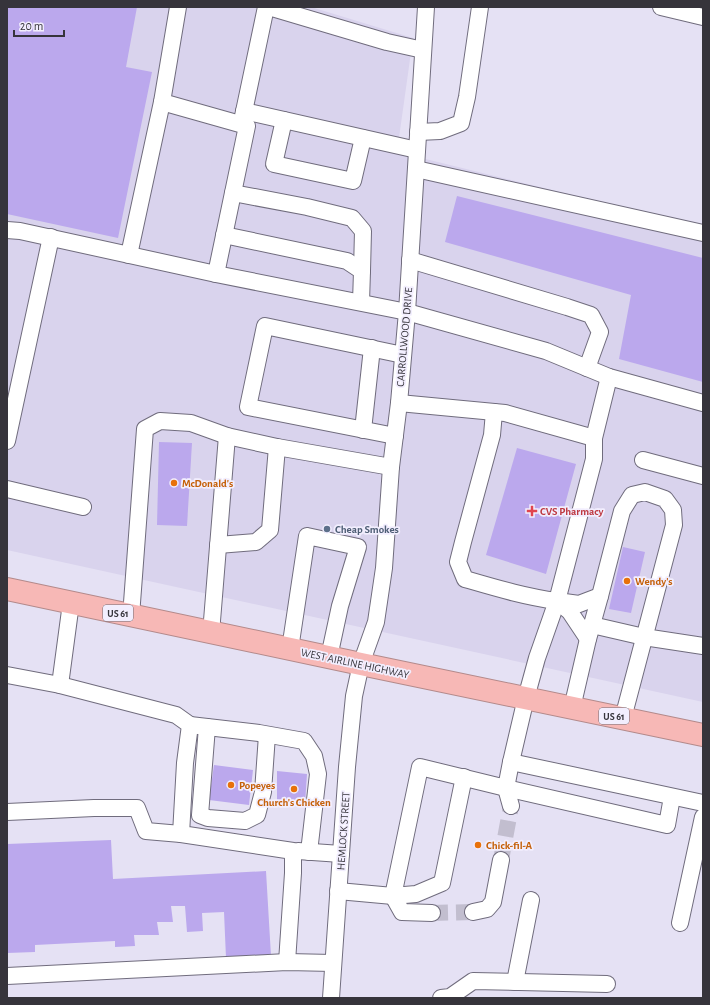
<svg xmlns="http://www.w3.org/2000/svg" width="710" height="1005" viewBox="0 0 710 1005" font-family="'Alegreya Sans',sans-serif">
<rect width="100%" height="100%" fill="#e5e1f4"/>
<!-- built -->
<polygon fill="#d9d3ed" points="7,7 311,7 413,38 397,152 703,227 703,702 7,550"/>
<!-- building -->
<g fill="#bba8ed">
<polygon points="7,7 137,7 126,67 152,72 118,238 7,214"/>
<polygon points="457,196 703,258 703,382 619,359 631,295 445,242"/>
<polygon points="159,442 192,443 187,526 157,525"/>
<polygon points="517,448 576,464 546,574 486,555"/>
<polygon points="623,547 645,552 631,613 609,609"/>
<polygon points="214,765 253,770 249,805 209,800"/>
<polygon points="277,771 307,774 305,804 277,803"/>
<polygon points="111,840 113,879 266,871 271,956 226,958 224,912 202,913 203,931 187,932 185,906 171,906 173,922 157,922 159,935 134,935 135,946 115,947 115,941 35,945 35,952 7,953 7,844"/>
</g>
<g fill="none" stroke-linecap="round" stroke-linejoin="round">
<!-- minor-tunnel -->
<g stroke="#c2becf" stroke-width="16" stroke-dasharray="16 8" stroke-linecap="butt">
<polyline points="501,860 511,806"/>
<polyline points="432,913 473,912"/>
</g>
<!-- minor casing -->
<g stroke="#706c7d" stroke-width="18">
<g id="minor">
<polyline points="269,7 387,42 423,50"/>
<polyline points="661,7 703,17"/>
<polyline points="162,102 247,126 216,274"/>
<polyline points="244,111 417,150"/>
<polyline points="284,120 274,164 353,181 363,138"/>
<polyline points="242,121 266,7"/>
<polyline points="418,132 440,131 461,123 467,97 480,7"/>
<polyline points="416,169 703,233"/>
<polyline points="233,193 307,207 352,218 363,231 362,271"/>
<polyline points="7,230 20,231 216,274 407,312 546,351 609,377 703,403"/>
<polyline points="224,235 347,261 362,271 361,302"/>
<polyline points="129,255 162,102 178,7"/>
<polyline points="410,260 567,307 591,315 600,332 587,368"/>
<polyline points="399,403 505,413 594,438"/>
<path d="M494 412 492 435 463 542 458 562 465 579C496 588 526 597 557 601L594 459V438L609 377"/>
<polyline points="363,430 372,348"/>
<polyline points="395,436 248,407 265,326 403,355"/>
<polyline points="7,441 51,237"/>
<polyline points="643,460 703,476"/>
<polyline points="7,489 83,507"/>
<polyline points="218,545 256,542 270,530 277,447"/>
<polyline points="557,601 537,658 526,698 511,762 703,803"/>
<polyline points="557,601 570,612 588,639"/>
<polyline points="557,601 579,604 600,596"/>
<polyline points="131,616 145,429 160,421 191,423 227,436 277,447 391,467"/>
<polyline points="592,625 644,637 703,646"/>
<polyline points="211,633 227,436"/>
<polyline points="290,649 307,536 358,547 340,606 329,657"/>
<polyline points="7,675 60,685 176,715 190,725 185,763 181,834 293,851 293,873 287,962"/>
<polyline points="60,685 71,603"/>
<polyline points="572,708 588,639 600,596 622,511 632,495 645,492 665,499 673,510 674,525 623,718"/>
<polyline points="190,725 259,733 304,741 314,756 318,774 309,852"/>
<polyline points="207,727 200,815 208,818 245,821 257,815 263,792 267,735"/>
<polyline points="506,788 667,825 672,797"/>
<polyline points="506,788 511,806"/>
<polyline points="7,812 94,808 137,808 146,831 181,834"/>
<polyline points="298,851 341,854"/>
<polyline points="338,891 393,896 416,894 442,883 464,777"/>
<polyline points="473,912 487,909 493,902 501,860"/>
<polyline points="432,913 402,912 393,896 420,767 506,788 511,762"/>
<polyline points="680,923 703,817"/>
<polyline points="7,976 287,962 333,963"/>
<polyline points="515,982 531,900"/>
<polyline points="331,998 347,767 354,696 361,664 376,622 384,568 391,467 399,403 407,312 426,7"/>
<polyline points="441,998 450,997 473,981 607,984"/>
</g>
</g>
<!-- highway casing -->
<g stroke="#b38a8b" stroke-width="24">
<polyline id="highway" points="7,589 361,664 703,735"/>
</g>
<!-- minor -->
<use href="#minor" stroke="#fff" stroke-width="16"/>
<!-- highway -->
<use href="#highway" stroke="#f7b8b6" stroke-width="22"/>
</g>
<!-- markers -->
<g fill="#e8710a" stroke="#f2eefe" stroke-width="1.5">
<circle cx="174" cy="483" r="4"/>
<circle cx="627" cy="581" r="4"/>
<circle cx="231" cy="785" r="4"/>
<circle cx="294" cy="789" r="4"/>
<circle cx="478" cy="845" r="4"/>
</g>
<path fill="#e0444e" stroke="#f2eefe" stroke-width="1.5" d="M530 505h4v4h4v4h-4v4h-4v-4h-4v-4h4z"/>
<circle fill="#5c6f8a" stroke="#f2eefe" stroke-width="1.5" cx="327" cy="529" r="4"/>
<g text-anchor="middle" stroke-width="3.5" stroke-linejoin="round" paint-order="stroke">
<!-- shield labels -->
<g fill="#f2eefe" stroke="#6e6c76" stroke-width="1">
<rect x="103" y="605" width="30" height="16" rx="3"/>
<rect x="599" y="708" width="30" height="16" rx="3"/>
</g>
<g font-size="10" font-weight="bold" fill="#36343b">
<text x="118" y="617">US 61</text>
<text x="614" y="720">US 61</text>
</g>
<!-- street labels -->
<g font-size="11" fill="#36343b" stroke="#f2eefe">
<text transform="translate(404 337) rotate(-85)" y="4">CARROLLWOOD DRIVE</text>
<text transform="translate(355 663) rotate(12)" y="4">WEST AIRLINE HIGHWAY</text>
<text transform="translate(343 831) rotate(-86)" y="4">HEMLOCK STREET</text>
</g>
<!-- food labels -->
<g font-size="11" font-weight="bold" fill="#c56008" stroke="#f2eefe" text-anchor="start">
<text x="182" y="487">McDonald's</text>
<text x="635" y="585">Wendy's</text>
<text x="239" y="789">Popeyes</text>
<text x="294" y="806" text-anchor="middle">Church's Chicken</text>
<text x="486" y="849">Chick-fil-A</text>
</g>
<!-- health labels -->
<g font-size="11" font-weight="bold" fill="#be3a42" stroke="#f2eefe" text-anchor="start">
<text x="540" y="515">CVS Pharmacy</text>
</g>
<!-- service labels -->
<g font-size="11" font-weight="bold" fill="#4e5e75" stroke="#f2eefe" text-anchor="start">
<text x="335" y="533">Cheap Smokes</text>
</g>
</g>
<!-- border -->
<rect width="710" height="1005" fill="none" stroke="#36343b" stroke-width="16"/>
<!-- scale -->
<path d="M14 30v6h50v-6" fill="none" stroke="#36343b" stroke-width="2"/>
<text x="20" y="30" font-size="12" fill="#36343b" stroke="#f2eefe" stroke-width="3" paint-order="stroke">20 m</text>
</svg>
